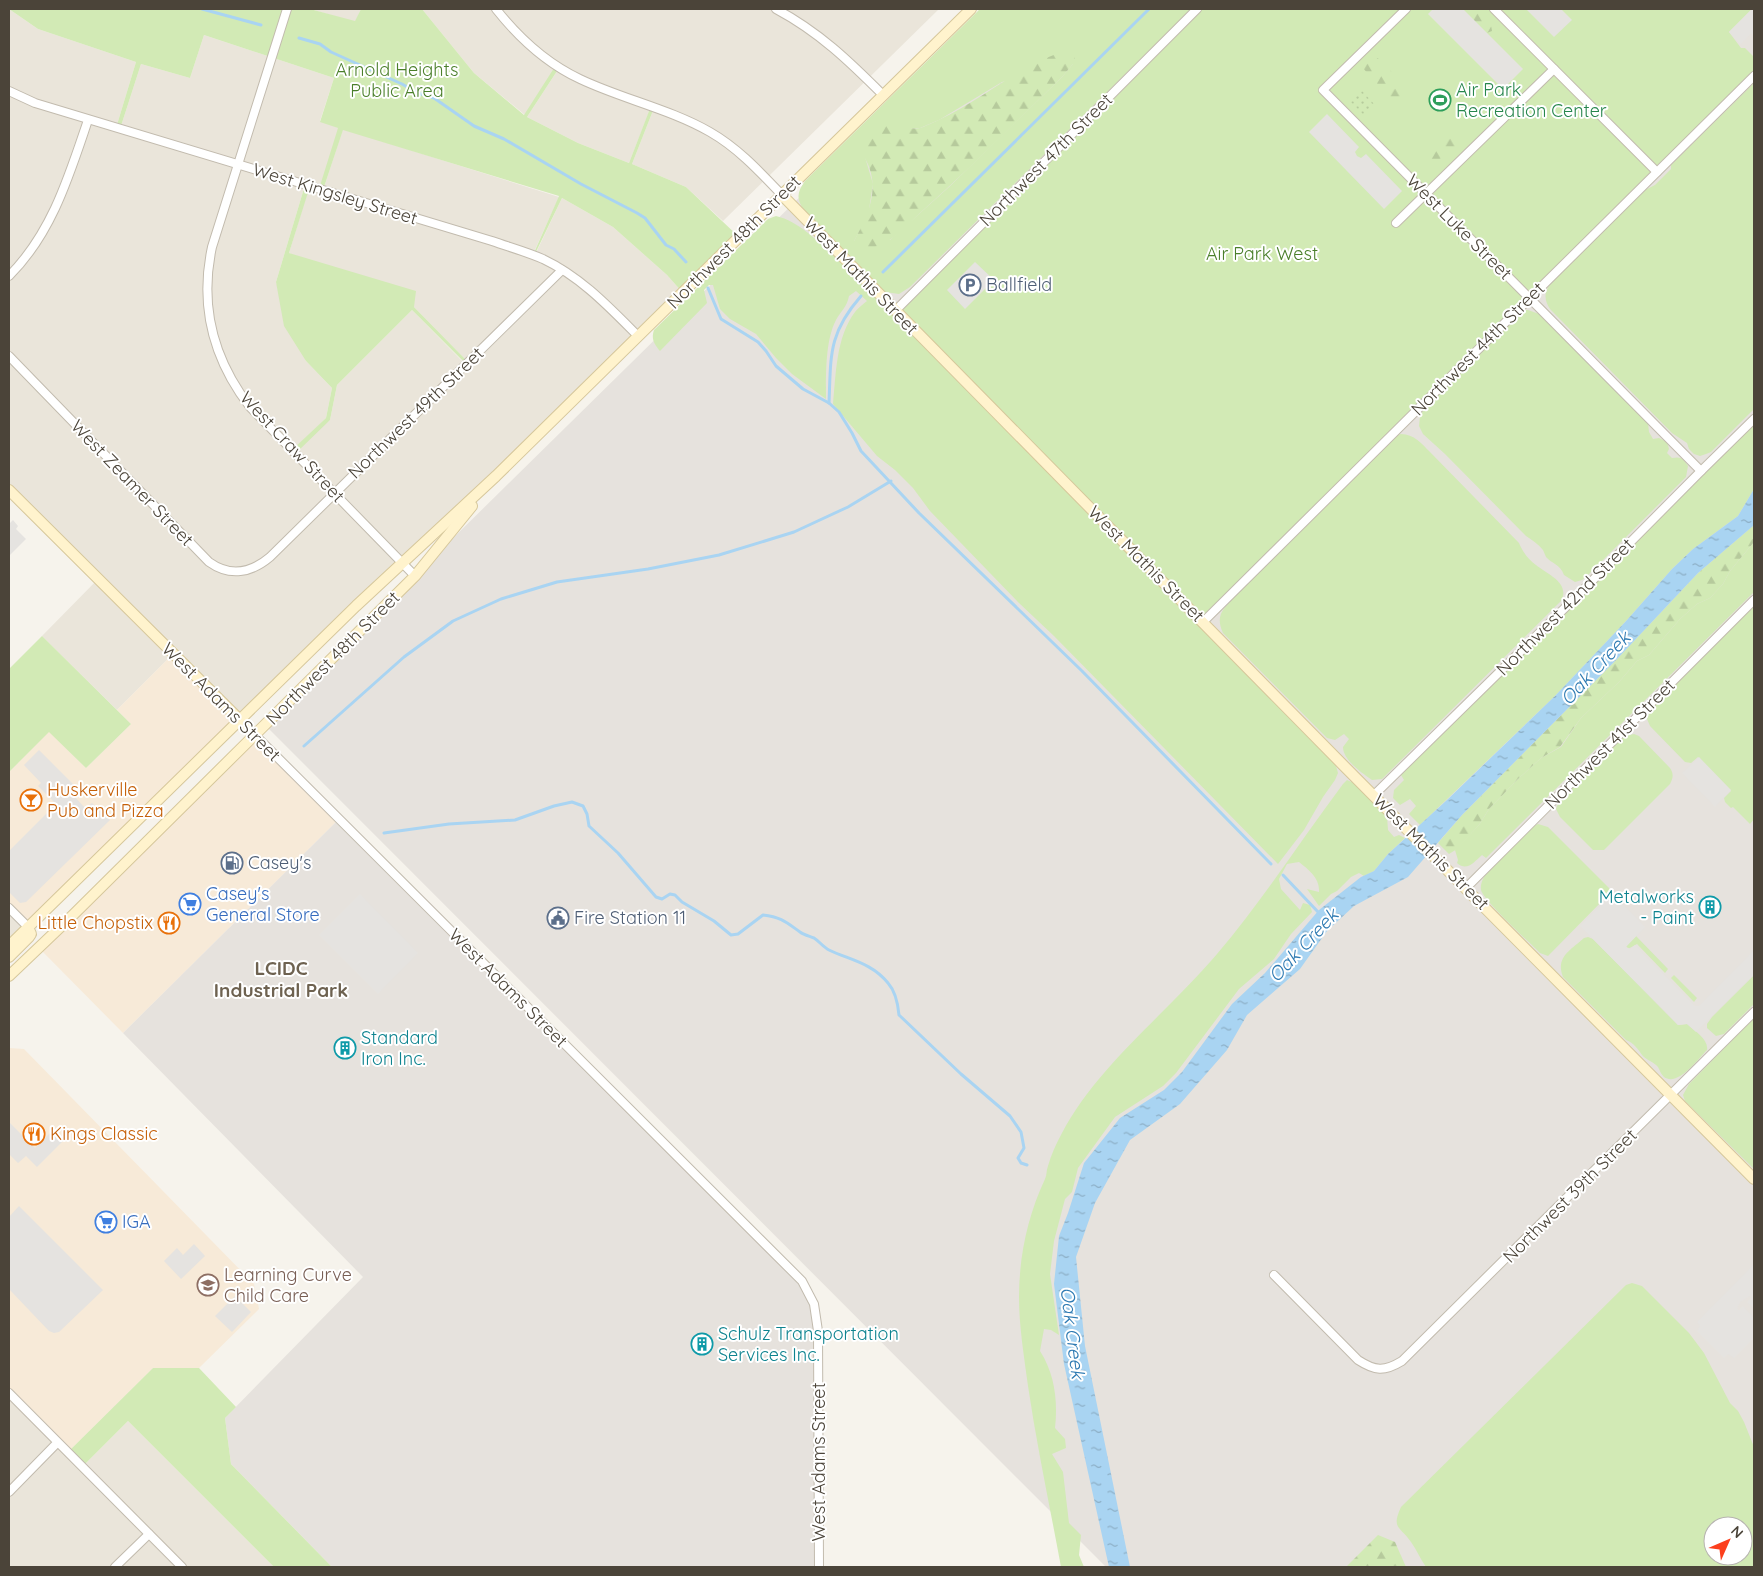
<svg xmlns="http://www.w3.org/2000/svg" width="1763" height="1576" viewBox="0 0 1763 1576" font-family="Quicksand,sans-serif">
<defs>
<pattern id="forest-firs" width="22" height="20" patternUnits="userSpaceOnUse" patternTransform="scale(1.25)"><rect width="22" height="20" fill="#d2eab5"/><path d="M5 1l3.5 6h-7zM16 11l3.5 6h-7z" fill="#b6ca9c"/></pattern>
<pattern id="garden-dots" width="8" height="8" patternUnits="userSpaceOnUse" patternTransform="scale(1.25)"><rect width="8" height="8" fill="#d2eab5"/><path d="M2 2h.1M6 6h.1" fill="none" stroke="#b6ca9c" stroke-width="1.8" stroke-linecap="round"/></pattern>
<pattern id="water-ripples" width="26" height="14" patternUnits="userSpaceOnUse" patternTransform="scale(1.25)"><rect width="26" height="14" fill="#a9d4f2"/><path d="M2 4q2-2 4 0t4 0M15 11q2-2 4 0t4 0" fill="none" stroke="#8caec5"/></pattern>
</defs>
<rect width="100%" height="100%" fill="#f6f3ec"/>
<!-- residential -->
<g fill="#eae5da" fill-rule="evenodd">
<path d="M9 9 38 29 136 62 116 128 120 129 141 64 190 78 204 35 334 78 320 121 339 128 320 189 323 190 343 129 559 197 533 254 535 255 562 198 613 227 667 275 683 293 241 721 173 654 117 710 42 636 98 579 9 490ZM305 185 309 187 289 253 414 307 468 362 465 364 412 310 337 385 330 420 293 450 326 418 332 388 306 361 276 282Z"/>
<polygon points="310,9 361,9 355,22"/>
<polygon points="422,9 939,9 723,221 686,187 632,164 654,108 651,107 629,163 578,143 527,117 559,68 556,66 525,115 474,73"/>
<polygon points="9,908 28,927 9,946"/>
<polygon points="9,1393 82,1467 128,1421 274,1567 9,1567"/>
</g>
<!-- commercial -->
<g fill="#f7ead8">
<polygon points="173,654 241,721 28,927 9,908 9,772 49,731 86,768 131,724 117,710"/>
<polygon points="255,735 339,819 123,1033 39,948"/>
<polygon points="9,1048 24,1049 254,1284 259,1309 199,1368 153,1368 67,1453 9,1393"/>
</g>
<!-- industrial -->
<g fill="#e6e2dd" fill-rule="evenodd">
<path d="M991 9H1197L1754 76V1567H1106L264 724ZM1713 1526H1743V1556H1713Z"/>
<polygon points="1743,9 1754,9 1754,66 1720,31"/>
<polygon points="339,819 796,1273 814,1304 819,1567 332,1567 231,1464 225,1418 363,1277 123,1033"/>
</g>
<!-- green -->
<g fill="#d2eab5" fill-rule="evenodd">
<polygon points="9,9 310,9 355,21 361,9 422,9 474,73 524,115 556,65 559,68 527,117 578,143 629,163 651,106 654,108 632,164 686,187 739,237 683,293 667,275 613,227 562,198 534,256 533,255 559,196 343,130 323,190 319,189 338,128 320,122 334,78 204,35 190,78 141,64 120,129 116,128 136,62 38,29"/>
<path d="M980 9H1191L910 287 899 294 885 292 804 210C796 199 797 192 805 181ZM1073 64 1062 77 949 187 890 240 854 241 868 216 873 184 865 157 908 129 920 128 939 120 1002 82Z"/>
<polygon points="1197,9 1752,9 1729,32 1741,48 1745,48 1753,56 1754,76 1203,622 895,311"/>
<path d="M1754 83V409L1711 452 1706 454 1700 456 1694 454 1689 449 1687 443 1672 433 1550 309C1544 300 1544 293 1550 284L1645 190 1655 185 1671 169V165Z"/>
<polygon points="305,185 310,186 289,253 416,291 414,307 468,362 466,364 412,310 337,385 330,420 296,453 292,450 326,418 332,388 306,361 284,326 276,282"/>
<path d="M776 216C801 222 820 244 839 261L1330 758 1336 766 1338 773 1335 780 1323 797 1304 830 1278 864 1054 636 1019 603 930 511 913 488 895 470 877 456 833 404C836 374 836 337 855 312 858 308 863 304 867 301L856 291 849 296C847 307 841 311 836 320 825 341 826 376 826 399L792 374 776 358 756 334 730 319 720 309 713 285H709L704 290 707 303 660 351C654 344 651 339 654 330L768 219Z"/>
<path d="M1524 310H1528L1542 315 1648 423 1649 432 1653 439 1659 438 1667 442 1669 449 1667 453 1672 458C1681 456 1684 459 1688 466L1686 477 1589 574 1582 580 1575 582 1564 575C1560 564 1552 564 1546 557 1545 555 1544 552 1543 550 1538 544 1532 540 1526 536L1445 454 1423 434 1419 426 1420 416 1423 410Z"/>
<polygon points="1754,424 1754,489 1738,516 1693,549 1672,569 1627,620 1555,696 1420,825 1409,814 1416,806 1410,799 1400,805 1393,798 1394,790 1404,780 1401,775"/>
<path d="M1401 434C1414 434 1422 444 1430 452L1519 543C1522 551 1529 560 1536 565 1547 574 1571 583 1561 601L1382 779 1372 780C1362 773 1343 760 1343 747L1349 739 1344 734 1335 740 1327 738 1223 633C1215 615 1223 610 1234 597L1397 435Z"/>
<path d="M1754 542V592L1486 858 1482 855C1474 862 1467 872 1457 863L1458 860 1455 850 1479 825 1489 809 1518 779 1541 758 1561 747 1581 718 1619 682 1637 661 1649 655 1680 619 1697 604 1710 598 1723 584 1730 571Z"/>
<polygon points="1754,605 1754,819 1750,824 1733,807 1731,808 1725,802 1724,798 1731,791 1698,757 1691,763 1685,762 1650,726 1647,719 1652,706"/>
<polygon points="42,636 131,724 86,768 49,732 9,772 9,669"/>
<path d="M1634 734 1639 736 1670 768C1674 774 1673 778 1670 784L1604 850H1593L1560 817 1556 809 1559 801 1558 799 1621 737Z"/>
<path d="M1347 780 1356 784 1387 816 1388 830 1394 837 1399 835 1405 838 1388 854 1374 871 1364 876 1359 873 1351 877 1337 891 1331 894 1319 906 1307 889 1319 892C1320 878 1309 870 1299 862L1287 864 1279 879 1281 889 1300 910 1303 903 1310 905 1312 912 1291 934 1274 959 1239 989 1176 1073 1163 1086 1115 1117 1078 1168 1072 1192 1065 1199 1054 1241 1050 1274 1059 1335 1051 1330 1044 1329 1040 1351C1055 1374 1058 1402 1055 1428L1065 1439 1066 1448 1052 1454 1063 1472 1069 1523 1081 1535 1079 1555 1084 1567H1061C1050 1507 1037 1447 1028 1386 1024 1356 1019 1326 1019 1297 1019 1256 1028 1215 1045 1179 1047 1175 1046 1171 1048 1166 1051 1155 1056 1144 1062 1133 1097 1066 1168 1012 1217 954 1263 900 1301 840 1343 784Z"/>
<path d="M1538 824 1548 827 1612 891 1548 956 1540 953C1530 943 1483 900 1481 890 1480 883 1484 877 1487 872L1530 828Z"/>
<polygon points="1636,936 1668,969 1665,973 1637,944 1628,949 1626,946"/>
<path d="M1588 937 1593 939 1678 1025 1687 1024C1695 1031 1709 1040 1707 1050 1698 1059 1678 1087 1664 1077 1661 1074 1660 1071 1658 1067 1654 1062 1646 1060 1642 1055 1638 1049 1634 1043 1626 1040L1563 977C1555 957 1571 950 1584 938Z"/>
<polygon points="1674,975 1697,998 1694,1002 1671,978"/>
<polygon points="1754,975 1754,1004 1724,1034 1716,1036 1707,1028 1707,1024 1712,1017"/>
<polygon points="1754,1018 1754,1169 1685,1101 1683,1095 1689,1084"/>
<path d="M1632 1283 1642 1286 1689 1333 1704 1353 1730 1403 1738 1411 1744 1422 1754 1447V1567H1426C1420 1559 1417 1550 1411 1542 1400 1526 1391 1529 1401 1507L1626 1285ZM1713 1526H1743V1556H1713Z"/>
<polygon points="153,1368 199,1368 236,1407 225,1418 231,1464 332,1567 274,1567 128,1421 82,1467 67,1453"/>
</g>
<!-- forest -->
<g fill="url(#forest-firs)">
<polygon points="1455,9 1481,9 1485,13 1485,18 1491,25 1492,31 1484,34"/>
<path d="M1061 52 1071 53 1075 58 1073 64 1062 77C1015 123 969 169 920 213 908 224 895 240 878 246 869 249 861 248 854 241 866 219 878 195 870 170 867 159 860 152 858 142 864 135 872 125 880 121 894 114 903 134 923 127 972 108 1012 70 1061 52Z"/>
<polygon points="1373,56 1383,61 1394,75 1388,81 1405,98 1400,104 1394,102 1361,66 1366,59"/>
<path d="M1447 136C1454 138 1456 140 1457 148L1453 150 1455 158 1452 161 1444 155 1435 164 1430 163 1424 154 1438 139Z"/>
<polygon points="1754,525 1754,542 1730,571 1723,584 1710,598 1697,604 1680,619 1649,655 1637,661 1619,682 1581,718 1560,747 1541,758 1518,779 1489,809 1479,825 1457,849 1449,854 1438,843 1462,815 1618,658 1698,573"/>
<polygon points="1378,1535 1395,1542 1406,1567 1346,1567"/>
</g>
<!-- garden -->
<polygon fill="url(#garden-dots)" points="1362,91 1375,105 1364,115 1351,102"/>
<!-- parking -->
<g fill="#e5e3e0">
<polygon points="1433,9 1463,9 1523,69 1503,89 1428,14"/>
<polygon points="1526,9 1561,9 1572,20 1554,37"/>
<polygon points="1752,9 1754,9 1754,36 1751,33 1741,44 1729,32"/>
<polygon points="1327,114 1359,147 1355,152 1357,156 1361,158 1366,154 1402,191 1384,209 1309,132"/>
<polygon points="975,262 994,280 965,309 947,290"/>
<polygon points="13,520 18,526 16,529 26,539 9,556 9,524"/>
<polygon points="39,750 78,789 73,795 85,808 92,803 110,820 26,902 20,903 9,892 9,851 56,804 38,786 41,783 24,765"/>
<polygon points="1699,757 1731,790 1715,807 1682,773"/>
<polygon points="1612,893 1645,927 1626,947 1631,949 1635,945 1695,1006 1699,1006 1754,950 1754,975 1696,1032 1687,1024 1678,1025 1580,926"/>
<polygon points="360,894 418,953 378,994 319,935"/>
<polygon points="9,1122 35,1148 54,1129 65,1139 37,1167 26,1156 18,1163 9,1154"/>
<polygon points="19,1206 103,1290 59,1332 54,1333 49,1331 9,1289 9,1217"/>
<polygon points="194,1244 205,1256 181,1279 164,1261 177,1248 183,1255"/>
<polygon points="1754,1264 1754,1309 1747,1302 1751,1298 1750,1296 1740,1302 1737,1309 1739,1310 1743,1306 1754,1318 1754,1338 1734,1358 1728,1354 1724,1358 1697,1331 1700,1326 1697,1322"/>
<polygon points="235,1296 251,1312 232,1332 215,1316"/>
</g>
<!-- water -->
<polygon fill="url(#water-ripples)" points="1754,489 1754,525 1753,526 1698,573 1618,658 1462,815 1408,877 1354,906 1327,931 1300,969 1247,1015 1227,1050 1180,1104 1130,1140 1095,1203 1076,1257 1085,1346 1130,1567 1109,1567 1064,1364 1054,1284 1059,1236 1068,1213 1084,1163 1120,1118 1164,1090 1182,1072 1232,1004 1265,973 1319,910 1361,877 1374,871 1388,854 1448,799 1555,696 1627,620 1672,569 1693,549 1738,516"/>
<g fill="none" stroke-linecap="round" stroke-linejoin="round">
<!-- stream -->
<g stroke="#a9d4f2" stroke-width="3">
<polyline points="202,9 261,25"/>
<polyline points="299,38 320,44 331,52 402,84 418,93 434,98 474,126 504,139 581,184 637,213 645,218 666,245 674,249 686,262"/>
<polyline points="883,272 1149,9"/>
<polyline points="708,288 721,319 758,342 766,351 776,366 803,389 829,403 839,412 852,433 861,451 919,513 1082,671 1271,864"/>
<path d="M829 403C831 355 828 334 861 296"/>
<polyline points="304,746 404,657 453,621 501,599 557,582 648,569 719,555 794,532 848,507 891,481"/>
<path d="M384 833 449 824 515 820 554 806 572 802 583 806 587 814 589 826 618 853 656 897 662 899 670 894 675 895 682 902 714 921 731 935 738 934 763 915C781 917 786 922 800 932 804 935 809 936 814 938 819 941 823 947 829 950 850 960 872 963 888 983 896 992 898 1004 899 1015L961 1074 1010 1116 1021 1132 1024 1148 1018 1158 1021 1163 1027 1165"/>
<polyline points="1283,875 1319,913"/>
</g>
<!-- street casing -->
<g stroke="#c2bbae" stroke-width="10">
<g id="street">
<path d="M287 9 212 247C199 307 213 359 250 407L415 576"/>
<path d="M496 9C519 38 546 63 580 79 622 99 670 109 710 132 738 148 760 172 782 195"/>
<path d="M776 9C819 32 849 61 883 95"/>
<polyline points="1406,9 1323,90 1701,471"/>
<polyline points="1494,9 1657,172"/>
<path d="M9 91 35 103 492 241C509 247 527 252 543 259 581 277 609 307 638 336"/>
<polyline points="1396,223 1554,69"/>
<path d="M9 276C52 233 69 176 88 120"/>
<polyline points="895,311 1197,9"/>
<path d="M9 356 209 562C230 577 251 573 270 557L562 270"/>
<polyline points="1203,622 1754,76"/>
<polyline points="255,735 802,1281 814,1304 818,1331 819,1567"/>
<polyline points="1374,795 1578,595 1701,471 1754,419"/>
<polyline points="1466,888 1754,600"/>
<polyline points="9,908 28,927"/>
<path d="M1274 1275 1358 1360C1375 1371 1384 1372 1402 1361L1754 1012"/>
<polyline points="9,1393 182,1567"/>
<polyline points="9,1492 57,1443"/>
<polyline points="115,1567 149,1534"/>
</g>
</g>
<!-- secondary casing -->
<g stroke="#d6c79b" stroke-width="12">
<g id="secondary">
<polyline points="782,195 1345,767 1754,1179"/>
<polyline points="9,490 255,735"/>
<polyline points="9,946 356,606 496,476 971,9"/>
<polyline points="9,957 29,937 31,934 28,927"/>
<polyline points="9,976 73,915 415,576 472,506"/>
</g>
</g>
<!-- street -->
<use href="#street" stroke="#fff" stroke-width="8"/>
<!-- secondary -->
<use href="#secondary" stroke="#fff3cd" stroke-width="10"/>
</g>
<!-- icons -->
<defs>
<g id="stadium-ring" transform="scale(1.125)"><circle r="9.5" fill="#fff" stroke="#2e9e5b" stroke-width="1.5"/><path d="M0-5a6.5 5 0 1 0 0 10a6.5 5 0 1 0 0-10ZM-3.5-1.8h7v3.6h-7Z" fill="#2e9e5b"/></g>
<g id="parking-ring" transform="scale(1.125)"><circle r="9.5" fill="#fff" stroke="#5c6f8a" stroke-width="1.5"/><path d="M-3.5-5.5H1a3.5 3.5 0 0 1 0 7H-1V5.5H-3.5ZM-1-3.4V-.6H.8a1.4 1.4 0 0 0 0-2.8Z" fill="#5c6f8a"/></g>
<g id="bar-ring" transform="scale(1.125)"><circle r="9.5" fill="#fff" stroke="#e8710a" stroke-width="1.5"/><path d="M-6-5H6L.8 .8V4.5H3.5V6h-7V4.5H-.8V.8Z" fill="#e8710a"/></g>
<g id="fuel-ring" transform="scale(1.125)"><circle r="9.5" fill="#fff" stroke="#5c6f8a" stroke-width="1.5"/><path d="M-5.5-6h7V0h2V4h1.3V-2.5L3-4.5l.8-.8L6-3V5H2.5V1h-1V6h-7ZM-4.2-4.7v3.2H.2V-4.7Z" fill="#5c6f8a"/></g>
<g id="supermarket-ring" transform="scale(1.125)"><circle r="9.5" fill="#fff" stroke="#3f7fe0" stroke-width="1.5"/><path d="M-6-5.5h2.5l.6 2H6L4.5 2H-2.5L-4.4-4H-6ZM-1.5 3.2a1.3 1.3 0 1 0 .1 0ZM3 3.2a1.3 1.3 0 1 0 .1 0Z" fill="#3f7fe0"/></g>
<g id="building-ring" transform="scale(1.125)"><circle r="9.5" fill="#fff" stroke="#0f9aa8" stroke-width="1.5"/><path d="M-4-6H4V6H1V3H-1V6H-4ZM-2.5-4.3h1.7v1.8h-1.7ZM.8-4.3h1.7v1.8H.8ZM-2.5-1h1.7V.8h-1.7ZM.8-1h1.7V.8H.8Z" fill="#0f9aa8"/></g>
<g id="civic-ring" transform="scale(1.125)"><circle r="9.5" fill="#fff" stroke="#5c6f8a" stroke-width="1.5"/><path d="M-.6-6.5H3V-4.5H.6V-3L4-1V1h2V6H-6V1h2V-1L-.6-3ZM-1.2 2.5V6h2.4V2.5Z" fill="#5c6f8a"/></g>
<g id="restaurant-ring" transform="scale(1.125)"><circle r="9.5" fill="#fff" stroke="#e8710a" stroke-width="1.5"/><path d="M-5-6h1v4h1v-4h1v4h1v-4h1v5L-1.5 .5V6h-2V.5L-5-1ZM5-6V6H3V1.5H1.5Q1.5-4 5-6Z" fill="#e8710a"/></g>
<g id="school-ring" transform="scale(1.125)"><circle r="9.5" fill="#fff" stroke="#8d6e63" stroke-width="1.5"/><path d="M0-5L7-2L0 1L-7-2ZM-4 1L0 2.5L4 1V4Q0 6-4 4Z" fill="#8d6e63"/></g>
</defs>
<g fill-rule="evenodd">
<use href="#stadium-ring" x="1440" y="100"/>
<use href="#parking-ring" x="970" y="285"/>
<use href="#bar-ring" x="31" y="800"/>
<use href="#fuel-ring" x="232" y="863"/>
<use href="#supermarket-ring" x="190" y="904"/>
<use href="#building-ring" x="1710" y="907"/>
<use href="#civic-ring" x="558" y="918"/>
<use href="#restaurant-ring" x="169" y="923"/>
<use href="#building-ring" x="345" y="1048"/>
<use href="#restaurant-ring" x="34" y="1134"/>
<use href="#supermarket-ring" x="106" y="1222"/>
<use href="#school-ring" x="208" y="1285"/>
<use href="#building-ring" x="702" y="1344"/>
</g>
<g text-anchor="middle" stroke-width="4" stroke-linejoin="round" paint-order="stroke">
<!-- park labels -->
<g font-size="18" fill="#4a7f2a" stroke="#fff">
<text x="397" y="76">Arnold Heights<tspan x="397" dy="21">Public Area</tspan></text>
<text x="1262" y="260">Air Park West</text>
</g>
<!-- leisure labels -->
<g font-size="18" fill="#27864d" stroke="#fff" text-anchor="start">
<text x="1456" y="96">Air Park<tspan x="1456" dy="21">Recreation Center</tspan></text>
</g>
<!-- street labels -->
<g font-size="18" fill="#4b4439" stroke="#fff">
<text transform="translate(1046 160) rotate(-45)" y="6">Northwest 47th Street</text>
<text transform="translate(335 194) rotate(17)" y="6">West Kingsley Street</text>
<text transform="translate(1459 227) rotate(45)" y="6">West Luke Street</text>
<text transform="translate(734 242) rotate(-45)" y="6">Northwest 48th Street</text>
<text transform="translate(861 276) rotate(46)" y="6">West Mathis Street</text>
<text transform="translate(1478 349) rotate(-45)" y="6">Northwest 44th Street</text>
<text transform="translate(416 413) rotate(-44)" y="6">Northwest 49th Street</text>
<text transform="translate(292 447) rotate(47)" y="6">West Craw Street</text>
<text transform="translate(132 483) rotate(46)" y="6">West Zeamer Street</text>
<text transform="translate(1146 564) rotate(45)" y="6">West Mathis Street</text>
<text transform="translate(1565 607) rotate(-45)" y="6">Northwest 42nd Street</text>
<text transform="translate(333 658) rotate(-45)" y="6">Northwest 48th Street</text>
<text transform="translate(221 702) rotate(45)" y="6">West Adams Street</text>
<text transform="translate(1610 744) rotate(-45)" y="6">Northwest 41st Street</text>
<text transform="translate(1431 852) rotate(45)" y="6">West Mathis Street</text>
<text transform="translate(508 988) rotate(45)" y="6">West Adams Street</text>
<text transform="translate(1570 1196) rotate(-45)" y="6">Northwest 39th Street</text>
<text transform="translate(819 1462) rotate(-90)" y="6">West Adams Street</text>
</g>
<!-- service labels -->
<g font-size="18" fill="#4e5e75" stroke="#fff" text-anchor="start">
<text x="986" y="291">Ballfield</text>
<text x="248" y="869">Casey's</text>
<text x="574" y="924">Fire Station 11</text>
</g>
<!-- food labels -->
<g font-size="18" fill="#c56008" stroke="#fff" text-anchor="start">
<text x="47" y="796">Huskerville<tspan x="47" dy="21">Pub and Pizza</tspan></text>
<text x="153" y="929" text-anchor="end">Little Chopstix</text>
<text x="50" y="1140">Kings Classic</text>
</g>
<!-- shop labels -->
<g font-size="18" fill="#366cbe" stroke="#fff" text-anchor="start">
<text x="206" y="900">Casey's<tspan x="206" dy="21">General Store</tspan></text>
<text x="122" y="1228">IGA</text>
</g>
<!-- culture labels -->
<g font-size="18" fill="#0d838f" stroke="#fff" text-anchor="start">
<text x="1694" y="903" text-anchor="end">Metalworks<tspan x="1694" dy="21">- Paint</tspan></text>
<text x="361" y="1044">Standard<tspan x="361" dy="21">Iron Inc.</tspan></text>
<text x="718" y="1340">Schulz Transportation<tspan x="718" dy="21">Services Inc.</tspan></text>
</g>
<!-- education labels -->
<g font-size="18" fill="#785e54" stroke="#fff" text-anchor="start">
<text x="224" y="1281">Learning Curve<tspan x="224" dy="21">Child Care</tspan></text>
</g>
<!-- water labels -->
<g font-size="19" font-style="italic" fill="#2e7ab2" stroke="#fff">
<text transform="translate(1595 668) rotate(-47)" y="7">Oak Creek</text>
<text transform="translate(1303 945) rotate(-47)" y="7">Oak Creek</text>
<text transform="translate(1073 1333) rotate(83)" y="7">Oak Creek</text>
</g>
<!-- neighbourhood labels -->
<g font-size="19" font-weight="bold" fill="#6e6250" stroke="#fff">
<text x="281" y="975">LCIDC<tspan x="281" dy="22">Industrial Park</tspan></text>
</g>
</g>
<!-- border -->
<rect width="1763" height="1576" fill="none" stroke="#4b4439" stroke-width="20"/>
<!-- north arrow -->
<g transform="translate(1728 1541) rotate(45)"><circle r="24" fill="#ffffff" stroke="#b7b4b0"/>
<path d="M0-4L9 19L0 12L-9 19Z" fill="#fc3f1d"/>
<text y="-8" font-size="14" font-weight="bold" text-anchor="middle" fill="#4b4439">N</text>
</g>
</svg>
